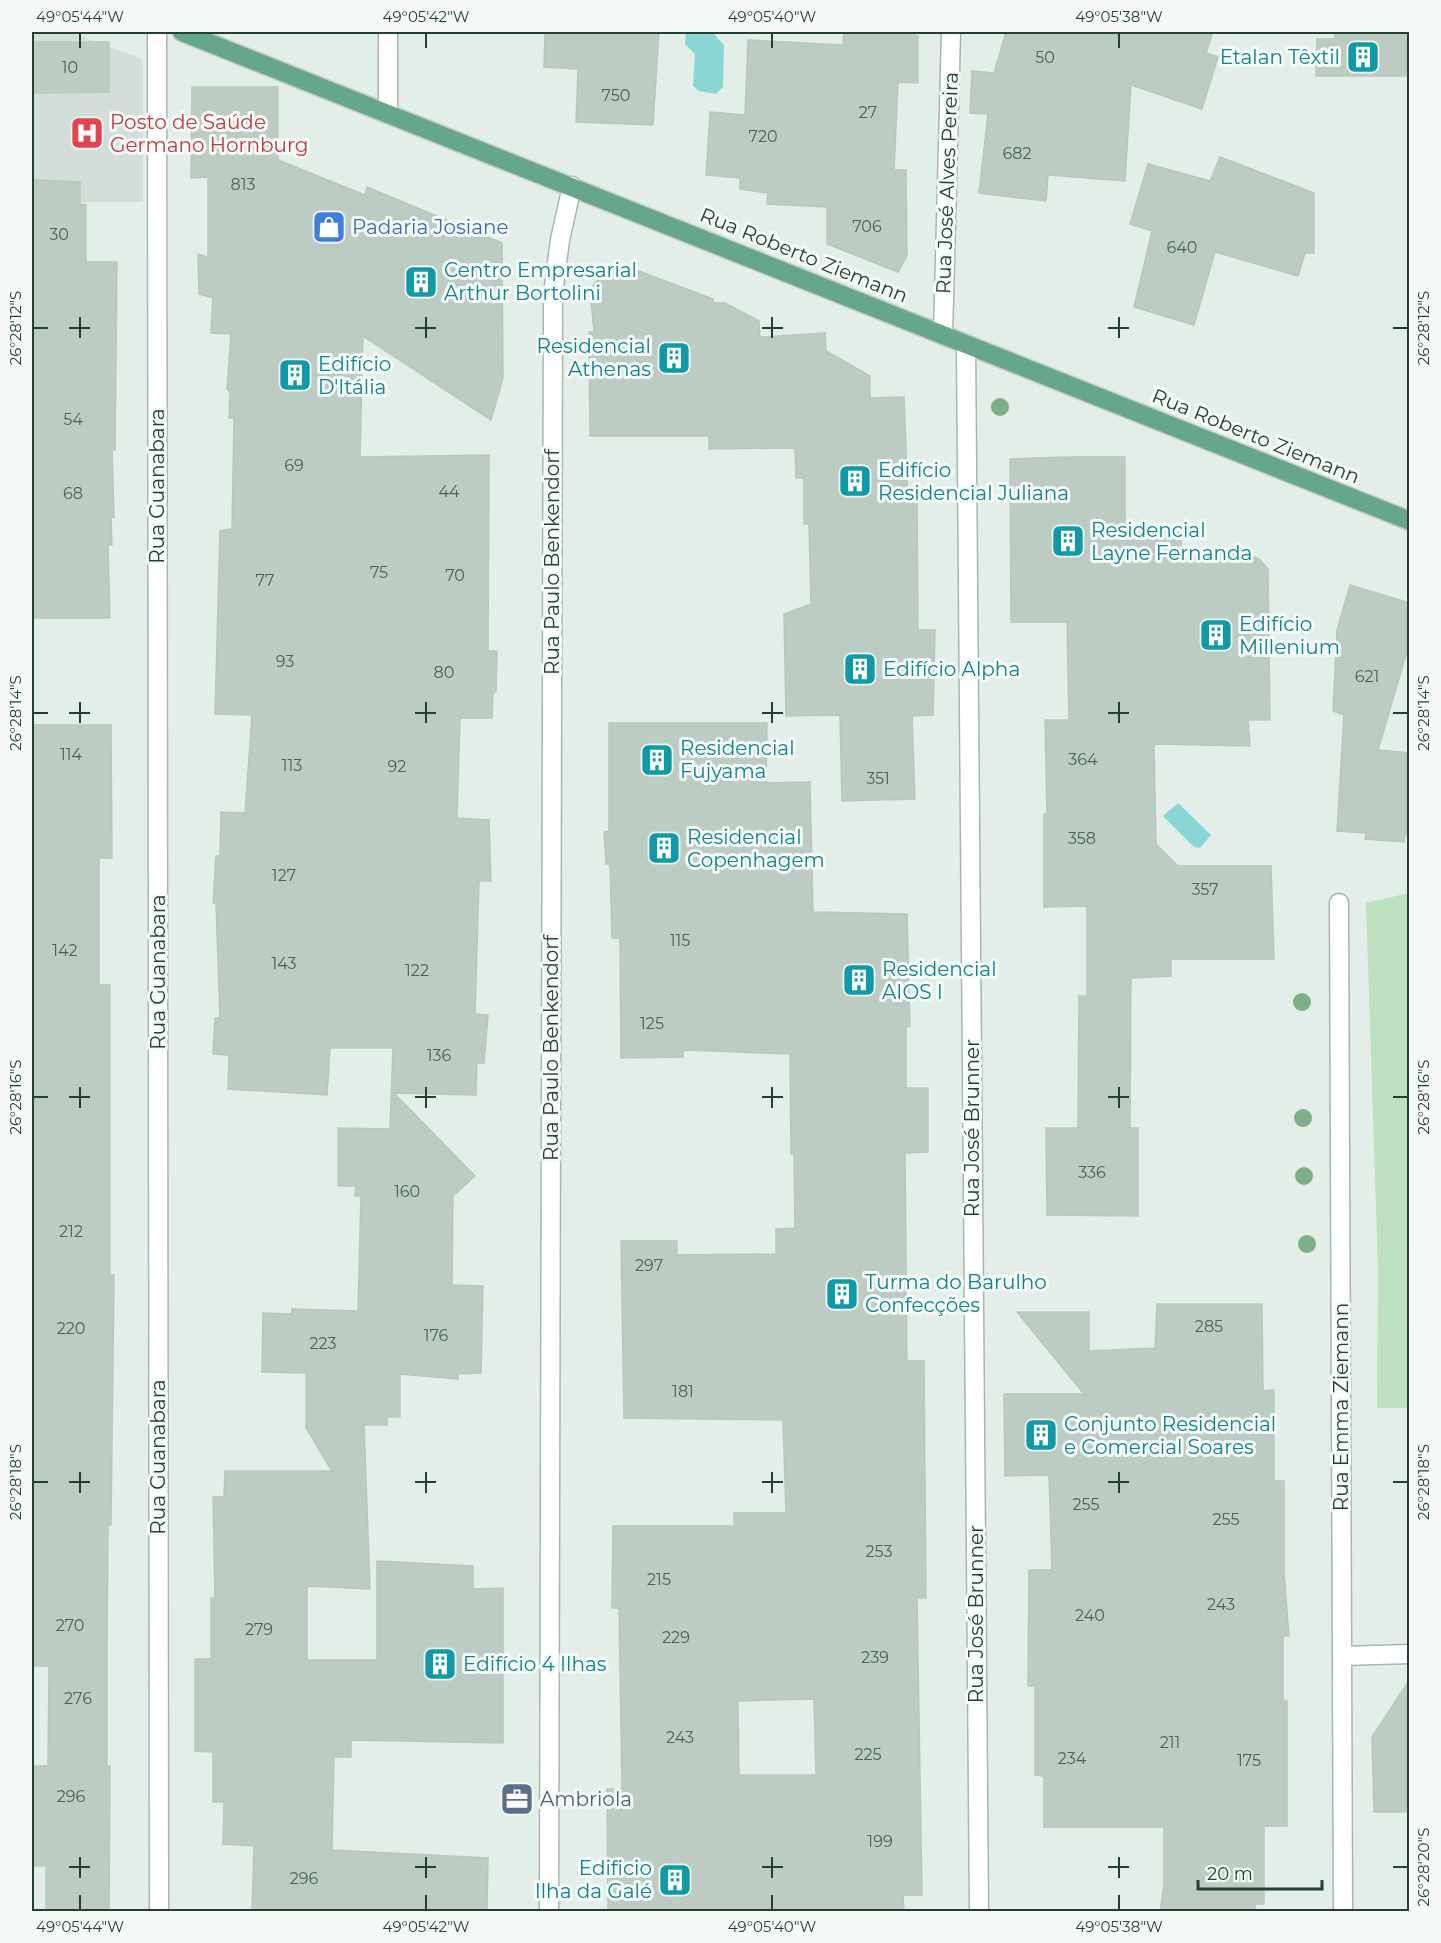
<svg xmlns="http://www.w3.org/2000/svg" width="1441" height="1943" viewBox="0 0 1441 1943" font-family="Montserrat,sans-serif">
<rect width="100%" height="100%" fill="#e4eee8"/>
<!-- built -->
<polygon fill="#d2ded7" points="32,32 69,32 140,58 143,63 143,202 32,202"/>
<!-- green -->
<polygon fill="#bce0c0" points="1409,893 1409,1408 1377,1408 1378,1269 1366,903"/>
<!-- water -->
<g fill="#89d6d5">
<polygon points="686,32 712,32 724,45 723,87 716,94 699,91 693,86 695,54 685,44"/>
<polygon points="1178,803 1211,835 1200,848 1194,847 1163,816"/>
</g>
<!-- building -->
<g fill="#bcccc3" stroke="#b6c8be" stroke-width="1.5" fill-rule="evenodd">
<polygon points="545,32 659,32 653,125 576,122 578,69 544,67"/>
<polygon points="844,32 905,32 918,36 918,83 898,82 894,170 906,170 907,256 898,272 827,244 827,207 767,204 768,193 740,189 740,178 706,175 710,112 745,115 748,40 843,45"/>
<polygon points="1006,32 1213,32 1206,53 1218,57 1202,109 1131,85 1125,181 1048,175 1046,201 979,193 988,114 970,113 972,71 994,73"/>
<polygon points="1335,32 1410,32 1410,76 1316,76 1317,39 1335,39"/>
<polygon points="32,42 109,42 109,92 32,93"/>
<polygon points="192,87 278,87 278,160 365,195 367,187 502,243 503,378 491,420 363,336 360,457 489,455 488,651 497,651 496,692 493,692 492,718 460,718 457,818 489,820 491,881 479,881 475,1014 488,1015 484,1063 477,1063 476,1095 394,1093 475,1176 453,1196 452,1285 483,1286 481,1373 458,1374 458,1379 400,1374 400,1417 387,1417 387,1425 364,1425 370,1589 307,1586 307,1660 377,1660 377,1561 473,1566 473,1589 503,1588 503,1743 351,1740 351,1757 334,1757 332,1850 488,1858 487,1911 252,1911 254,1846 223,1844 224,1802 213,1802 213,1752 195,1751 195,1659 211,1659 211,1598 215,1598 213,1497 224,1497 225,1471 332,1471 306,1428 306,1373 262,1372 263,1313 292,1314 292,1309 358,1311 361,1196 355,1196 356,1186 338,1186 338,1128 390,1129 393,1048 330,1048 327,1095 228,1089 229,1055 213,1054 215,1018 220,1018 216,903 213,903 216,856 220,856 221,812 245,813 252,715 215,714 220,531 232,529 234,418 229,418 230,392 227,389 231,334 211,333 213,298 199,294 198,254 208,257 208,177 191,178"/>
<polygon points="1220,157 1314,193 1314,253 1305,253 1298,276 1215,252 1194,325 1134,307 1152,231 1130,224 1148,164 1210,181"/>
<polygon points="32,180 80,182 80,204 86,205 86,262 117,262 115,450 112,450 114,517 111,518 112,545 108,545 110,618 32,618"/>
<polygon points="623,265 713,299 713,303 725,303 759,321 760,337 825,333 826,351 870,376 870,398 904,397 908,501 917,501 918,630 935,630 933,715 912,716 915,799 842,801 840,715 786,716 784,614 811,604 809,524 804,524 804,478 796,478 795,448 709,449 709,436 590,436 589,332 594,332 590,289 600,277"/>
<polygon points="1070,457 1125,457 1125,533 1181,532 1181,560 1236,550 1259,559 1268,569 1270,720 1248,720 1250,746 1154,744 1156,844 1178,866 1271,866 1274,959 1171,959 1171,976 1131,978 1130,1128 1138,1128 1138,1216 1047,1215 1046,1128 1078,1128 1079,996 1087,996 1087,906 1044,907 1044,814 1047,814 1045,720 1069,720 1067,622 1011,622 1010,459"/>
<polygon points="1350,585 1410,603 1410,641 1378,750 1410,753 1410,835 1405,835 1404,842 1365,839 1366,833 1337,831 1344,715 1333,711 1337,630"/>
<path d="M609 723H767L766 783 810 782 813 912 907 914 910 1026 906 1027V1088H928V1152L905 1153 907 1361H924L926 1598H917L922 1895H903L904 1911H608L607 1789H622L619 1608H612L613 1526H734V1513H786L783 1420 624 1418 621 1241H677V1255L776 1254V1229L795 1228 794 1154H791L790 1054 683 1050V1057L621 1058 620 938H612L610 864H606L604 832 609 831ZM814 1699 816 1775H739L738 1701Z"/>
<polygon points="32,725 111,725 112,858 99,858 99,985 110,985 110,1275 114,1275 111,1525 108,1525 107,1642 107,1766 110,1766 109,1911 46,1911 46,1866 32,1866 32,1766 48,1766 49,1666 33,1666"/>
<polygon points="1157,1304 1262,1304 1263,1391 1274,1390 1274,1481 1284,1481 1284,1573 1289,1636 1283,1636 1283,1701 1287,1701 1287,1826 1264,1826 1264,1904 1255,1904 1255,1911 1160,1911 1164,1885 1164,1827 1044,1827 1044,1776 1035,1775 1035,1686 1028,1686 1029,1570 1052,1570 1049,1475 1005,1476 1004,1394 1084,1394 1017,1312 1089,1312 1089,1351 1155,1348"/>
<polygon points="1410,1679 1410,1812 1374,1812 1372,1737"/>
</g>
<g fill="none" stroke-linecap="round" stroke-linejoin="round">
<!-- minor casing -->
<g stroke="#a6b7ae" stroke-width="21">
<g id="minor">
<polyline points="157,32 159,1912"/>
<polyline points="388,32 388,113"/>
<polyline points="943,335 951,32"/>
<polyline points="966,344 979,1912"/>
<polyline points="1339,903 1343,1912"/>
<polyline points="1342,1656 1410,1654"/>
<polyline points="549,1912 553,294 560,240 572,186"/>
</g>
</g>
<!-- major casing -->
<g stroke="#c1cac6" stroke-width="21">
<polyline id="major" points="182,32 1410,521"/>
</g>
<!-- minor -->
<use href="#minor" stroke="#fff" stroke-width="18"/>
<!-- major -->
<use href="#major" stroke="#66a68b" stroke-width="18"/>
</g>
<!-- trees -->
<g fill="#7daf89">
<circle cx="1000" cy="407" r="9"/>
<circle cx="1302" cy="1002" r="9"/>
<circle cx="1303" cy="1118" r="9"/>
<circle cx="1304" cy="1176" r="9"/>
<circle cx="1307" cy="1244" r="9"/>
</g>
<!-- ticks -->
<path fill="none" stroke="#224134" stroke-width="2" d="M80 33V48M426 33V48M772 33V48M1119 33V48M80 317V338M426 317V338M772 317V338M1119 317V338M33 328H48M69 328H90M415 328H436M762 328H783M1108 328H1129M1393 328H1408M80 702V723M426 702V723M772 702V723M1119 702V723M33 713H48M69 713H90M415 713H436M762 713H783M1108 713H1129M1393 713H1408M80 1087V1108M426 1087V1108M772 1087V1108M1119 1087V1108M33 1097H48M69 1097H90M415 1097H436M762 1097H783M1108 1097H1129M1393 1097H1408M80 1472V1493M426 1472V1493M772 1472V1493M1119 1472V1493M33 1482H48M69 1482H90M415 1482H436M762 1482H783M1108 1482H1129M1393 1482H1408M80 1857V1878M426 1857V1878M772 1857V1878M1119 1857V1878M69 1867H90M415 1867H436M762 1867H783M1108 1867H1129M1393 1867H1408M80 1895V1910M426 1895V1910M772 1895V1910M1119 1895V1910"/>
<!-- icons -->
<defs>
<g id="building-square" transform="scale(1.725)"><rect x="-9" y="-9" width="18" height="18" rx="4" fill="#0f9aa8" stroke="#f5faf7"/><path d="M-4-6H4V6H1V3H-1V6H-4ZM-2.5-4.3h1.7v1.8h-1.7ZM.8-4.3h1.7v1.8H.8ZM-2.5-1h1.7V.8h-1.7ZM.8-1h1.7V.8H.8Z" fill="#fff"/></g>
<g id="hospital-square" transform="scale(1.725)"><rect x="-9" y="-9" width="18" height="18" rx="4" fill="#e0444e" stroke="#f5faf7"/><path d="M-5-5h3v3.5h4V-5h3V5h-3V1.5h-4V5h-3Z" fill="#fff"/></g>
<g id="shop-square" transform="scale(1.725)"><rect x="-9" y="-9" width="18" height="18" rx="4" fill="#3f7fe0" stroke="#f5faf7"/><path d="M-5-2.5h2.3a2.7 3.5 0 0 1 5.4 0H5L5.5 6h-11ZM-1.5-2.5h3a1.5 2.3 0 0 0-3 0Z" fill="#fff"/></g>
<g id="office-square" transform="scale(1.725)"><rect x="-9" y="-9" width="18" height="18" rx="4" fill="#5c6f8a" stroke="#f5faf7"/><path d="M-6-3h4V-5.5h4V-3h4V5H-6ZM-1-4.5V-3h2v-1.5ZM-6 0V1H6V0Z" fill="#fff"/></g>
</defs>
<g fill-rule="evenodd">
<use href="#building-square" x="1363" y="57"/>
<use href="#hospital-square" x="87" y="133"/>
<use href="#shop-square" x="329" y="227"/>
<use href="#building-square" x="421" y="282"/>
<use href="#building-square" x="674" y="358"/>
<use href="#building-square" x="295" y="375"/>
<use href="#building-square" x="855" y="481"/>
<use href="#building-square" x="1068" y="541"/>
<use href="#building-square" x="1216" y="635"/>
<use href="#building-square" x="860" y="669"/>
<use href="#building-square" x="657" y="760"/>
<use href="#building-square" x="664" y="848"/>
<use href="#building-square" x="859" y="980"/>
<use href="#building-square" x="842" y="1294"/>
<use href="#building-square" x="1041" y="1435"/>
<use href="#building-square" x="440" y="1664"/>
<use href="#office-square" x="517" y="1799"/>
<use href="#building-square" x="675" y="1880"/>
</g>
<g text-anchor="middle" stroke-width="6" stroke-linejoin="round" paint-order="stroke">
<!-- number labels -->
<g font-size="16" fill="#486458">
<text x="1045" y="63">50</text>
<text x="70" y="73">10</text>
<text x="616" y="101">750</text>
<text x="868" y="118">27</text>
<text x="763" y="142">720</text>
<text x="1017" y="159">682</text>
<text x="243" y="190">813</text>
<text x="867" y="232">706</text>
<text x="59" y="240">30</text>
<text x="1182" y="253">640</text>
<text x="73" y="425">54</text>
<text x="294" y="471">69</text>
<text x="449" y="497">44</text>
<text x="73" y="499">68</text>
<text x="379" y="578">75</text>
<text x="455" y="581">70</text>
<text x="265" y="586">77</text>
<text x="285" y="667">93</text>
<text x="444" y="678">80</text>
<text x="1367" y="682">621</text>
<text x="71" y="760">114</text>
<text x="1083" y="765">364</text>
<text x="292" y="771">113</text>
<text x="397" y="772">92</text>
<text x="878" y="784">351</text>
<text x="1082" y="844">358</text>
<text x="284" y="881">127</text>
<text x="1205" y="895">357</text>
<text x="680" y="946">115</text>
<text x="65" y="956">142</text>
<text x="284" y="969">143</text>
<text x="417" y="976">122</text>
<text x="652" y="1029">125</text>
<text x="439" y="1061">136</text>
<text x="1092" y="1178">336</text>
<text x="407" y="1197">160</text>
<text x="71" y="1237">212</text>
<text x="649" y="1271">297</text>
<text x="1209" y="1332">285</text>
<text x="71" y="1334">220</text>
<text x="436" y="1341">176</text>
<text x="323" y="1349">223</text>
<text x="683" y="1397">181</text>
<text x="1086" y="1510">255</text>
<text x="1226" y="1525">255</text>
<text x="879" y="1557">253</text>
<text x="659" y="1585">215</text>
<text x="1221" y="1610">243</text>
<text x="1090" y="1621">240</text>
<text x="70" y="1631">270</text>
<text x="259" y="1635">279</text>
<text x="676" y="1643">229</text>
<text x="875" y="1663">239</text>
<text x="78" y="1704">276</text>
<text x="680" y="1743">243</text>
<text x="1170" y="1748">211</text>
<text x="868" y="1760">225</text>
<text x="1072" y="1764">234</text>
<text x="1249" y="1766">175</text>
<text x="71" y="1802">296</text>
<text x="880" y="1847">199</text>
<text x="304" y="1884">296</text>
</g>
<!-- culture labels -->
<g font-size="20" fill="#0d838f" stroke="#f5faf7" text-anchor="start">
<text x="1340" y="64" text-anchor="end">Etalan Têxtil</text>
<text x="444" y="277">Centro Empresarial<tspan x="444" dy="23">Arthur Bortolini</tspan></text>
<text x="651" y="353" text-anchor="end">Residencial<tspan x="651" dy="23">Athenas</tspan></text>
<text x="318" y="371">Edifício<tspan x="318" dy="23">D'Itália</tspan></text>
<text x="878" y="477">Edifício<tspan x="878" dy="23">Residencial Juliana</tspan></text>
<text x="1091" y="537">Residencial<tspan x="1091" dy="23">Layne Fernanda</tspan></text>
<text x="1239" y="631">Edifício<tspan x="1239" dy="23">Millenium</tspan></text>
<text x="883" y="676">Edifício Alpha</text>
<text x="680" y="755">Residencial<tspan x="680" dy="23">Fujyama</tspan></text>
<text x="687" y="844">Residencial<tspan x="687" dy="23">Copenhagem</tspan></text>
<text x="882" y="976">Residencial<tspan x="882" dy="23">AIOS I</tspan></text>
<text x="865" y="1289">Turma do Barulho<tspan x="865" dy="23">Confecções</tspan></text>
<text x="1064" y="1431">Conjunto Residencial<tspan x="1064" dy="23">e Comercial Soares</tspan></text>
<text x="463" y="1671">Edifício 4 Ilhas</text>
<text x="652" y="1875" text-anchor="end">Edificio<tspan x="652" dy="23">Ilha da Galé</tspan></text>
</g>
<!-- health labels -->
<g font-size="20" fill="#be3a42" stroke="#f5faf7" text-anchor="start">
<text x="110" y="129">Posto de Saúde<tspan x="110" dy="23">Germano Hornburg</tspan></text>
</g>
<!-- street labels -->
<g font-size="20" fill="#224134" stroke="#f5faf7">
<text transform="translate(947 183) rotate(-88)" y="7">Rua José Alves Pereira</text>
<text transform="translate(804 255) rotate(22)" y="7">Rua Roberto Ziemann</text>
<text transform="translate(1256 436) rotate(22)" y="7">Rua Roberto Ziemann</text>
<text transform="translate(157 486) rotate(-90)" y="7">Rua Guanabara</text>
<text transform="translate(552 562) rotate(-90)" y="7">Rua Paulo Benkendorf</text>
<text transform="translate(158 972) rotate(-90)" y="7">Rua Guanabara</text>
<text transform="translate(551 1048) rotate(-90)" y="7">Rua Paulo Benkendorf</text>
<text transform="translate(972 1128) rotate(-90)" y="7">Rua José Brunner</text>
<text transform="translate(1341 1407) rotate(-90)" y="7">Rua Emma Ziemann</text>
<text transform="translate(158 1457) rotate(-90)" y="7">Rua Guanabara</text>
<text transform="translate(976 1614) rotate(-90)" y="7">Rua José Brunner</text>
</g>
<!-- shop labels -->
<g font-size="20" fill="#366cbe" stroke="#f5faf7" text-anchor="start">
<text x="352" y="234">Padaria Josiane</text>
</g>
<!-- service labels -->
<g font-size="20" fill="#4e5e75" stroke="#f5faf7" text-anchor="start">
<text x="540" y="1806">Ambriola</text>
</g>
</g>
<!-- border -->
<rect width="1441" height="1943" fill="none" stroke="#f5faf7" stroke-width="66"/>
<!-- scale -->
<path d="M1198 1880v9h124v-9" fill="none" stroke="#224134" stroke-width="3"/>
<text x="1207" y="1880" font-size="18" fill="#224134" stroke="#f5faf7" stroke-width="4.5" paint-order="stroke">20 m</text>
<rect x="33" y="33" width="1375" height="1877" fill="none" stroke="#224134" stroke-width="2"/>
<g font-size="15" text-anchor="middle" fill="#224134">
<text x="80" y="22">49°05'44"W</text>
<text x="426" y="22">49°05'42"W</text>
<text x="772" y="22">49°05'40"W</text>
<text x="1119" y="22">49°05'38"W</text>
<text transform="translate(16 328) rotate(-90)" y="5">26°28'12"S</text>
<text transform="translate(1424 328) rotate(-90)" y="5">26°28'12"S</text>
<text transform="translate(16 713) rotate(-90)" y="5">26°28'14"S</text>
<text transform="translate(1424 713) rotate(-90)" y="5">26°28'14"S</text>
<text transform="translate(16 1097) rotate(-90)" y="5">26°28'16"S</text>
<text transform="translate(1424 1097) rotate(-90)" y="5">26°28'16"S</text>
<text transform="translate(16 1482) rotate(-90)" y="5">26°28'18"S</text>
<text transform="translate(1424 1482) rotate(-90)" y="5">26°28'18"S</text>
<text transform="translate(1424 1867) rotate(-90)" y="5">26°28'20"S</text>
<text x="80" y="1932">49°05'44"W</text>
<text x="426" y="1932">49°05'42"W</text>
<text x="772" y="1932">49°05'40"W</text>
<text x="1119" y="1932">49°05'38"W</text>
</g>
</svg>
